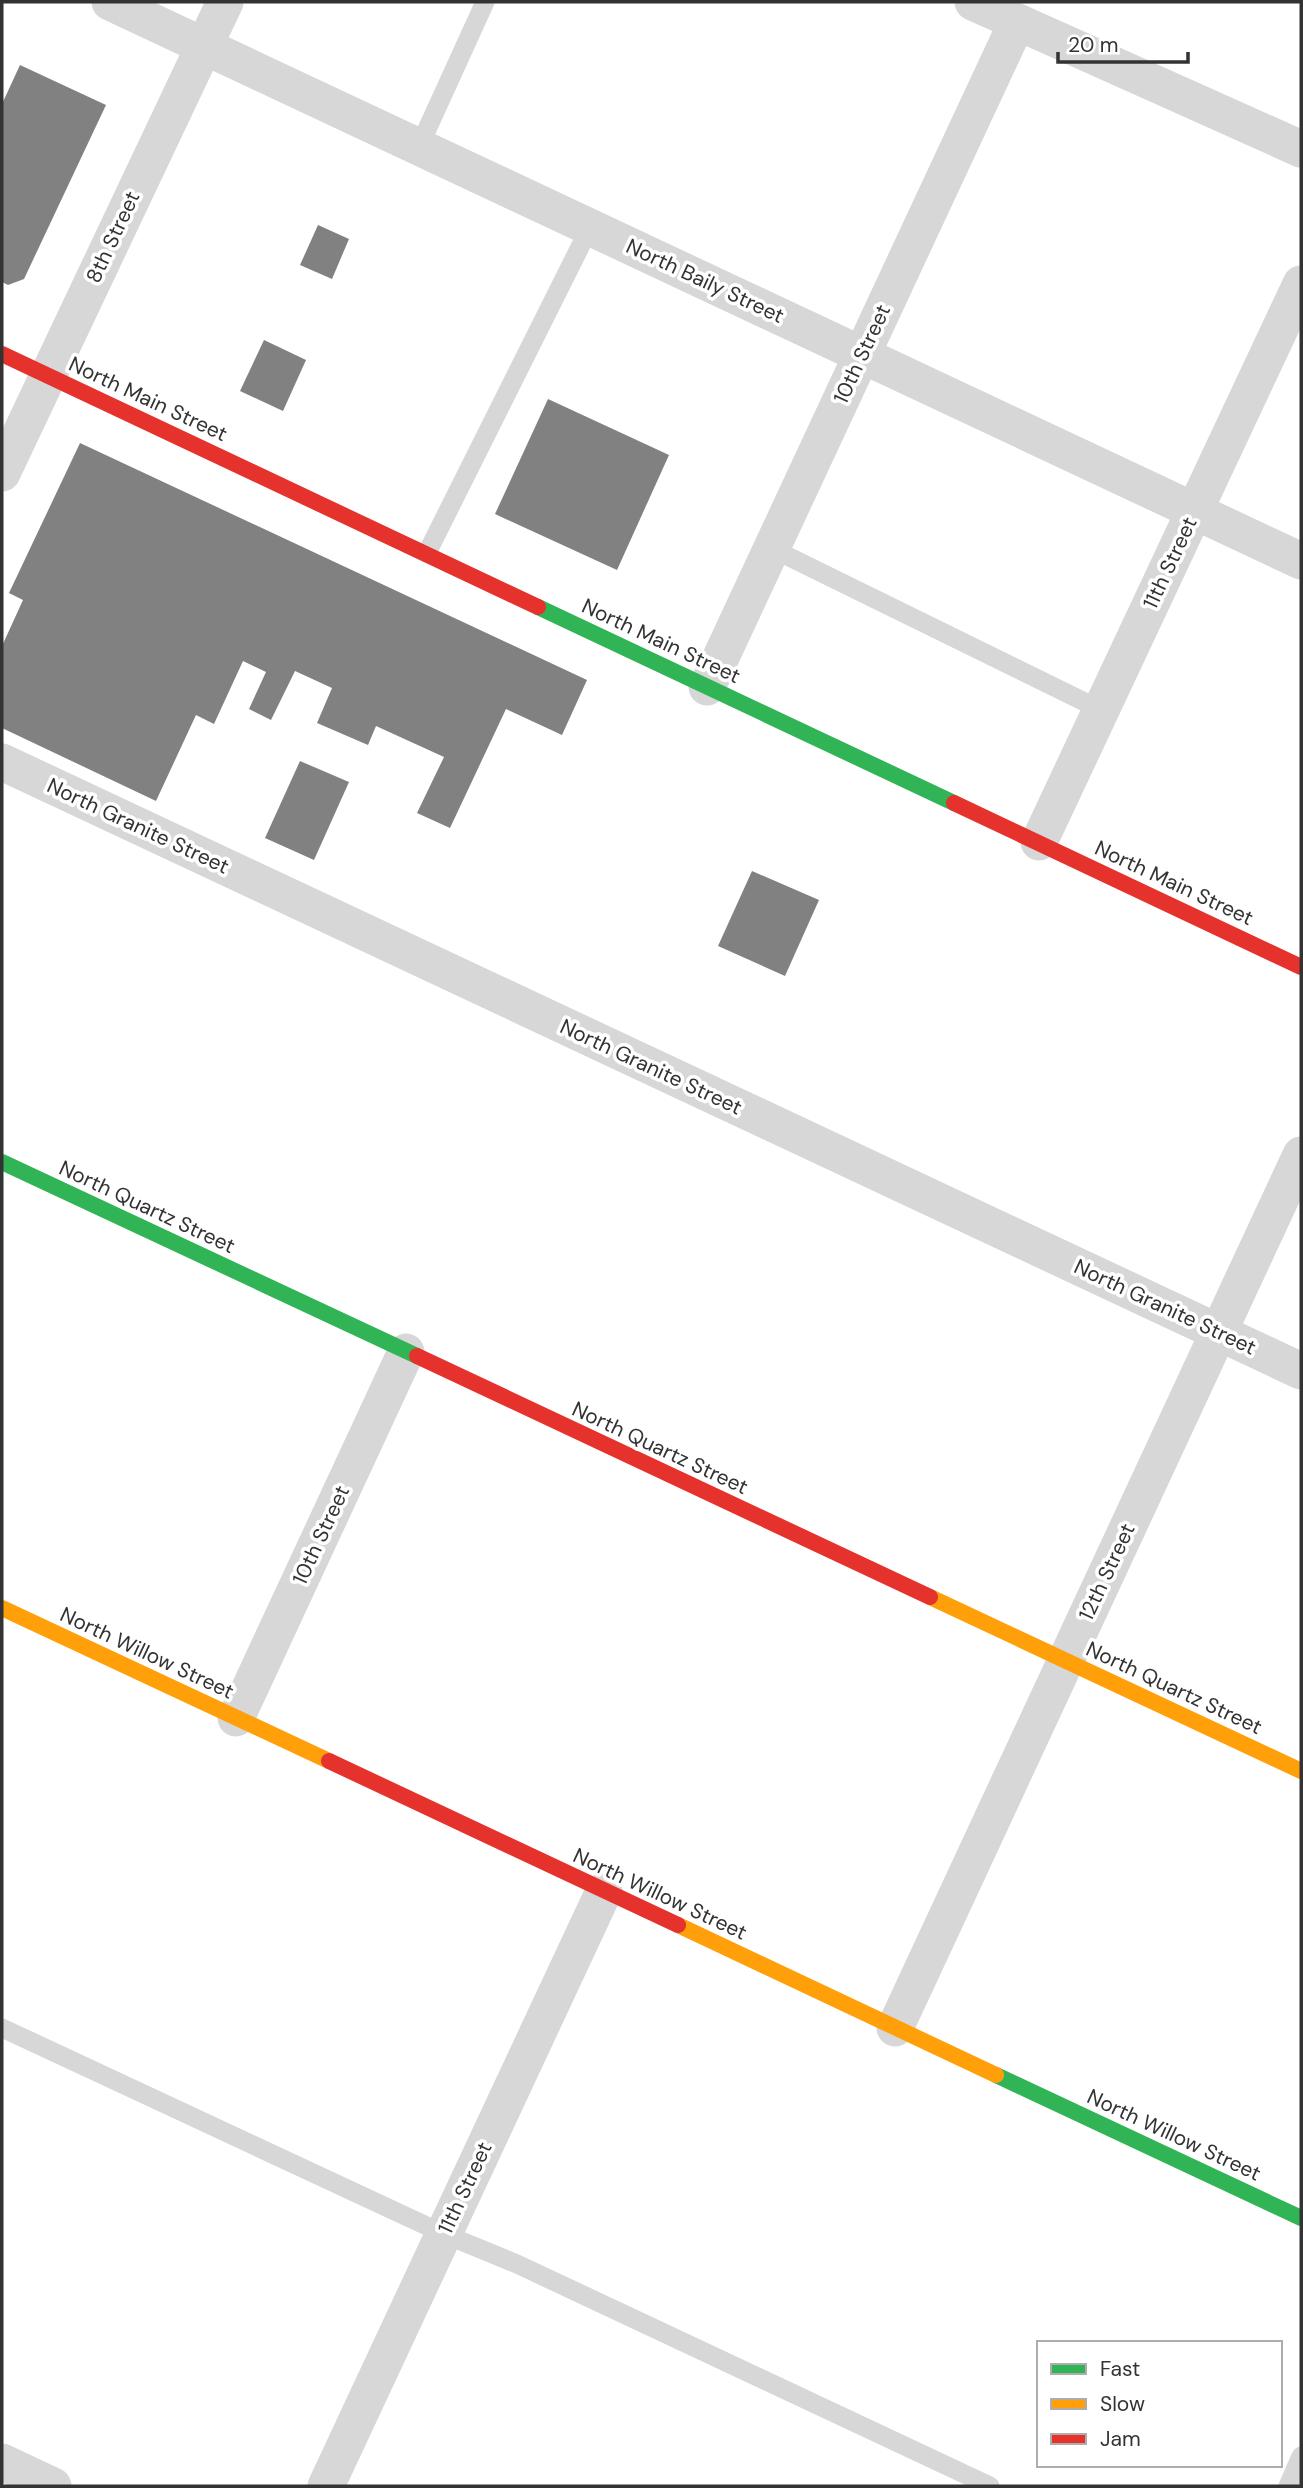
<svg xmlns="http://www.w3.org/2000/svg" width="1303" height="2488" viewBox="0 0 1303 2488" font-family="'DM Sans',sans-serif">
<rect width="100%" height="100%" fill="#fff"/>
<!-- building -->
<g fill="#818181">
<polygon points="20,65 106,105 24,279 8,285 2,282 2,104"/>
<polygon points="318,225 349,239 332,279 300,265"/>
<polygon points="264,340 306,360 283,411 240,391"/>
<polygon points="548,399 669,455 617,570 495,514"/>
<polygon points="80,443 587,680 562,735 506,709 450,828 417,813 444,757 376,726 368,745 317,723 332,688 295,671 271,720 249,709 266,672 243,661 214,724 196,715 156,801 2,728 2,646 23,600 9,593"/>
<polygon points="300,761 349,782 314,860 265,838"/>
<polygon points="752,871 819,900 785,976 718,946"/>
</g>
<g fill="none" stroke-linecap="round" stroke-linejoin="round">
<!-- lane -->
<g stroke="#d7d7d7" stroke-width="19">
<polyline points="419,147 485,2"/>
<polyline points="771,548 1101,710"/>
<polyline points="427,553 590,227"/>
<polyline points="2,2028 444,2234 517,2264 990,2486"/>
<polyline points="1288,2486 1301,2456"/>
</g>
<!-- street -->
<g stroke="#d7d7d7" stroke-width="37">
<polyline points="110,2 1301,561"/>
<polyline points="973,2 1301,149"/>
<polyline points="2,473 225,2"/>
<polyline points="707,687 1017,22"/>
<polyline points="2,762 1301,1371"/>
<polyline points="1039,842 1301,284"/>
<polyline points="236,1718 406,1352"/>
<polyline points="895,2028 1301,1155"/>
<polyline points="2,2462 53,2486"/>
<polyline points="326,2486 604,1891"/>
</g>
<!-- fast -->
<g stroke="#30b455" stroke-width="16">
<polyline points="538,607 954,803"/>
<polyline points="2,1162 417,1356"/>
<polyline points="996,2075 1301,2218"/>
</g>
<!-- slow -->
<g stroke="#ff9f0a" stroke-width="16">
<polyline points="930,1597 1301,1771"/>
<polyline points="2,1608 329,1761"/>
<polyline points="678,1925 996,2075"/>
</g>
<!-- jam -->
<g stroke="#e5322d" stroke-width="16">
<polyline points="2,354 538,607"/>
<polyline points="954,803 1301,967"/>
<polyline points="417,1356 930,1597"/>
<polyline points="329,1761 678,1925"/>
</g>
</g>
<g text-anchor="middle" stroke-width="7" stroke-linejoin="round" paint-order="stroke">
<!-- street labels -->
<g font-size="21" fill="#333" stroke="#fff">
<text transform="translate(113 237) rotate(-65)" y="7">8th Street</text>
<text transform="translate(705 281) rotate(25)" y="7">North Baily Street</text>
<text transform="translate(862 354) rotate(-65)" y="7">10th Street</text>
<text transform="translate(148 399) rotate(25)" y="7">North Main Street</text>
<text transform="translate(1170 563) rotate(-65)" y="7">11th Street</text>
<text transform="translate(661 641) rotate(25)" y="7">North Main Street</text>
<text transform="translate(138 826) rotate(25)" y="7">North Granite Street</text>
<text transform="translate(1174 883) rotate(25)" y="7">North Main Street</text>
<text transform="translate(651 1067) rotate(25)" y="7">North Granite Street</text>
<text transform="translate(147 1207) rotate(25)" y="7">North Quartz Street</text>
<text transform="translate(1165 1307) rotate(25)" y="7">North Granite Street</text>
<text transform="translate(660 1448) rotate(25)" y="7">North Quartz Street</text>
<text transform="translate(321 1535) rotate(-65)" y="7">10th Street</text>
<text transform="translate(1107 1572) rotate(-65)" y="7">12th Street</text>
<text transform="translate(147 1653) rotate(25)" y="7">North Willow Street</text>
<text transform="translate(1174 1688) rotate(25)" y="7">North Quartz Street</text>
<text transform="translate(660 1894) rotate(25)" y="7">North Willow Street</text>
<text transform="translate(1174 2135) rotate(25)" y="7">North Willow Street</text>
<text transform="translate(465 2188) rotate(-65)" y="7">11th Street</text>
</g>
</g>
<!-- border -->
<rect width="1303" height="2488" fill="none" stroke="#333333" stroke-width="7"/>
<!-- legend -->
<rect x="1037" y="2341" width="245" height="126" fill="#ffffff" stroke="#adadad" stroke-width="2"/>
<rect x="1051" y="2364" width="35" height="10" fill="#30b455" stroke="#adadad" stroke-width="2"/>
<text x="1100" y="2376" font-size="21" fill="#333333">Fast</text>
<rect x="1051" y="2399" width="35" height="10" fill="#ff9f0a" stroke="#adadad" stroke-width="2"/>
<text x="1100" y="2411" font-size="21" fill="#333333">Slow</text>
<rect x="1051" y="2434" width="35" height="10" fill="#e5322d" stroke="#adadad" stroke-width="2"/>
<text x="1100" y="2446" font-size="21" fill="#333333">Jam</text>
<!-- scale -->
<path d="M1058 52v10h130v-10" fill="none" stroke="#333333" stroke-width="3.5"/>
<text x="1068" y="52" font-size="21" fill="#333333" stroke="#ffffff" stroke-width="5" paint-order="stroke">20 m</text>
</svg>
